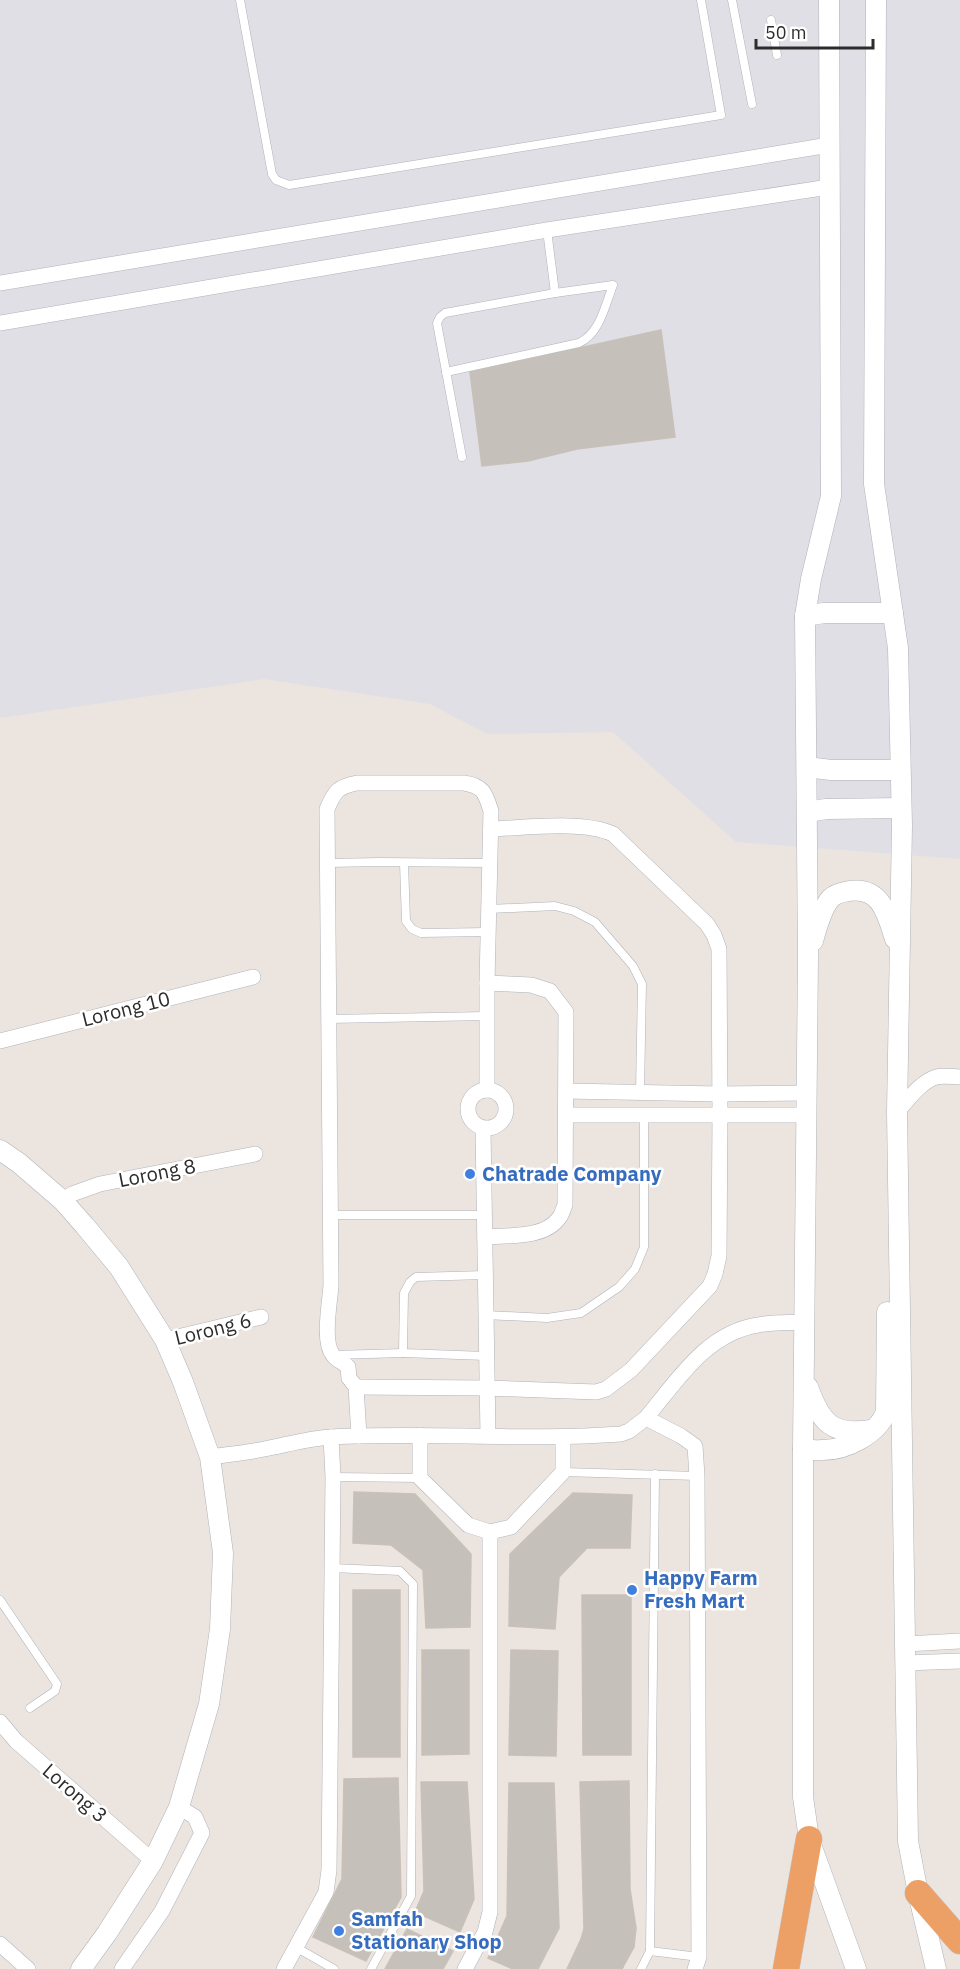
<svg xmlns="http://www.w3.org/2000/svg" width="960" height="1969" viewBox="0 0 960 1969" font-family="'IBM Plex Sans',sans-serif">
<rect width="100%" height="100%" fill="#ece4df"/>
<!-- industrial -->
<polygon fill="#e0dfe5" points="0,0 960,0 960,859 736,842 613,732 487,734 430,704 264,679 0,718"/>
<!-- building -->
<g fill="#c5c0ba" stroke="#c8c0b9" stroke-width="1.5">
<polygon points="661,330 675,437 577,449 528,461 482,466 470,372"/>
<polygon points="354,1492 415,1494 471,1554 470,1627 426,1628 423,1570 391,1545 353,1543"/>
<polygon points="573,1493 632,1495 630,1548 587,1548 559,1577 555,1629 509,1626 510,1554"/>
<rect x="353" y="1590" width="47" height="167"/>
<polygon points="582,1595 631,1595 631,1755 583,1755"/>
<polygon points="422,1650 469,1650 469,1754 422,1755"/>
<polygon points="511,1650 558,1651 556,1756 509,1755"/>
<polygon points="398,1778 401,1897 366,1961 313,1937 342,1879 344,1779"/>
<polygon points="629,1781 630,1889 636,1928 584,1929 580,1782"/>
<polygon points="421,1782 467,1782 474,1899 460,1932 415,1912 424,1891"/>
<polygon points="509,1783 554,1783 559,1928 538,1969 513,1969 488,1958 507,1916"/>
<polygon points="636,1928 634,1947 623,1967 581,1939 584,1929"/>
<polygon points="407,1929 453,1951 443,1969 385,1969"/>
<polygon points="581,1939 623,1967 622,1969 567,1969"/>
</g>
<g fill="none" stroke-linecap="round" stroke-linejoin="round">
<!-- service casing -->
<g stroke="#afb3bb" stroke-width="9">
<g id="service">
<polyline points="240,0 272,174 276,180 289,185 721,115 701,0"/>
<polyline points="732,0 752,104"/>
<polyline points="771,20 777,55"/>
<path d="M446 372 579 343C600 333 605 306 613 285L555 293"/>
<polyline points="462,457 437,323 440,317 445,313 555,293 547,230"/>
<polyline points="328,863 380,862 490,863"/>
<polyline points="404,863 406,921 412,929 421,933 488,932"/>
<polyline points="489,909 555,906 574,911 595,922 633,966 642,984 640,1092"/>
<polyline points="329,1019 487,1016"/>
<polyline points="331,1215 484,1215"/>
<polyline points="485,1275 416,1277 410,1282 404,1293 403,1353 486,1356"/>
<polyline points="485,1315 547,1318 581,1313 619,1287 635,1269 644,1247 644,1115"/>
<polyline points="334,1355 403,1353"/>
<polyline points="563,1472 697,1476"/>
<polyline points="333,1477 420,1478"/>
<polyline points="332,1568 400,1571 413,1584 411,1896 371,1969"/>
<polyline points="0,1600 57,1684 55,1691 30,1708"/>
<polyline points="297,1948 334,1969"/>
<polyline points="650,1951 699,1957"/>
<polyline points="641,1969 650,1951 655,1474"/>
</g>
</g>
<!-- minor casing -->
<g stroke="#afb3bb" stroke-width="16">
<g id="minor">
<polyline points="0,283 829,145"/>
<polyline points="0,323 547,230 829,187"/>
<polyline points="0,1041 253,977"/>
<circle cx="487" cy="1109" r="19"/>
<polyline points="566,1091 719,1094 806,1093"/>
<path d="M897 1112C908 1100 919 1083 936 1077 943 1075 953 1077 960 1077"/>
<polyline points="567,1115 806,1115"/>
<polyline points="483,1128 488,1436"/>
<polyline points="63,1201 72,1194 100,1184 255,1154"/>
<path d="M485 1237C507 1235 544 1239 559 1218 562 1215 563 1209 565 1205L566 1012 550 991 531 985 487 983"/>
<polyline points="165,1340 261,1317"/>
<path d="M356 1387 486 1388 596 1392 606 1389 631 1370 710 1286 715 1274 719 1256 720 1115 719 949 714 935 707 924 613 834C584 820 524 828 491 829"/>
<path d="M646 1418C677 1381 706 1333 758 1325 773 1322 789 1323 805 1322"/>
<polyline points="420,1435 420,1478 468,1525 490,1532 511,1527 563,1472 563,1437"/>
<path d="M359 1436 356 1387 349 1378 348 1367C344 1362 337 1361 333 1355 322 1342 330 1302 331 1285L327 809C335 791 337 787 357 783H464C483 786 485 792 491 811L487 983V1090"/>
<path d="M210 1457C231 1454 253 1452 274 1447 293 1443 312 1438 332 1437 428 1432 525 1441 621 1434L629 1431 646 1418 681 1436 695 1446 697 1476 699 1957 695 1969"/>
<polyline points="906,1644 960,1641"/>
<polyline points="905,1663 960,1661"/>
<polyline points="0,1722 16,1741 153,1861"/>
<polyline points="0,1944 28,1969"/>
<polyline points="122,1969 162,1911 202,1833 195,1817 179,1807"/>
<polyline points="284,1969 326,1892 329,1870 333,1477 331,1437"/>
<polyline points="465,1969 485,1932 490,1912 490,1532"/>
</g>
</g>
<!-- tertiary casing -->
<g stroke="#afb3bb" stroke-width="21">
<g id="tertiary">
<polyline points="829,0 831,496 811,579 805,616 808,958 803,1449 803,1797 809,1839 856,1969"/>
<polyline points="876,0 874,484 898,648 902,825 897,1112 908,1841 918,1893 936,1969"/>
<polyline points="805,616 824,613 893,613"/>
<polyline points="807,767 831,770 900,770"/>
<polyline points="807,812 826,809 901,808"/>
<path d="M813 941C816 930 823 906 831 898 835 894 843 892 849 891 881 886 887 914 895 939"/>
<polyline points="0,1150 19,1163 63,1201 85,1226 119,1267 165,1340 183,1382 210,1457 223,1553 220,1629 209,1704 179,1807 153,1861 107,1933 81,1969"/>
<path d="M808 1387C821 1423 832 1436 871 1430"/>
<path d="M803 1449C809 1449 816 1451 823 1450 846 1450 878 1434 886 1412L887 1312"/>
</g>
</g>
<!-- trunk casing -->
<g stroke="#c4c4c4" stroke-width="27">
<g id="trunk">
<polyline points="918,1893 960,1941"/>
<polyline points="786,1969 809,1839"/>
</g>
</g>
<!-- service -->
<use href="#service" stroke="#fff" stroke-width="8"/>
<!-- minor -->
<use href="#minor" stroke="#fff" stroke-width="15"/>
<!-- tertiary -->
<use href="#tertiary" stroke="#fff" stroke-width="20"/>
<!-- trunk -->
<use href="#trunk" stroke="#eda066" stroke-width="26"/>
</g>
<!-- markers -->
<g fill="#3f7fe0" stroke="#fff" stroke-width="2">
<circle cx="470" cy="1174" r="6"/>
<circle cx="632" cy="1590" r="6"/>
<circle cx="339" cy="1931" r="6"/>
</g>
<g text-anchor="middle" stroke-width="5" stroke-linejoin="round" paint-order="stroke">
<!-- street labels -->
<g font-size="20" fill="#2c2c2c" stroke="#fff">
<text transform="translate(126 1009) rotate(-14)" y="7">Lorong 10</text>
<text transform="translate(157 1173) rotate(-11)" y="7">Lorong 8</text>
<text transform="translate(213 1329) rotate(-14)" y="7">Lorong 6</text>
<text transform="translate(75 1793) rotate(41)" y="7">Lorong 3</text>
</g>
<!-- shop labels -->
<g font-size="20" font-weight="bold" fill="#366cbe" stroke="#fff" text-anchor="start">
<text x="482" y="1181">Chatrade Company</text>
<text x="644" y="1585">Happy Farm<tspan x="644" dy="23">Fresh Mart</tspan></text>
<text x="351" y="1926">Samfah<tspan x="351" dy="23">Stationary Shop</tspan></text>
</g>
</g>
<!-- scale -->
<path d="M756 39v9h117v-9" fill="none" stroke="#2c2c2c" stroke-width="3"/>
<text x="765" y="39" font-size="18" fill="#2c2c2c" stroke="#ffffff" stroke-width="4.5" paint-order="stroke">50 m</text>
</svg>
